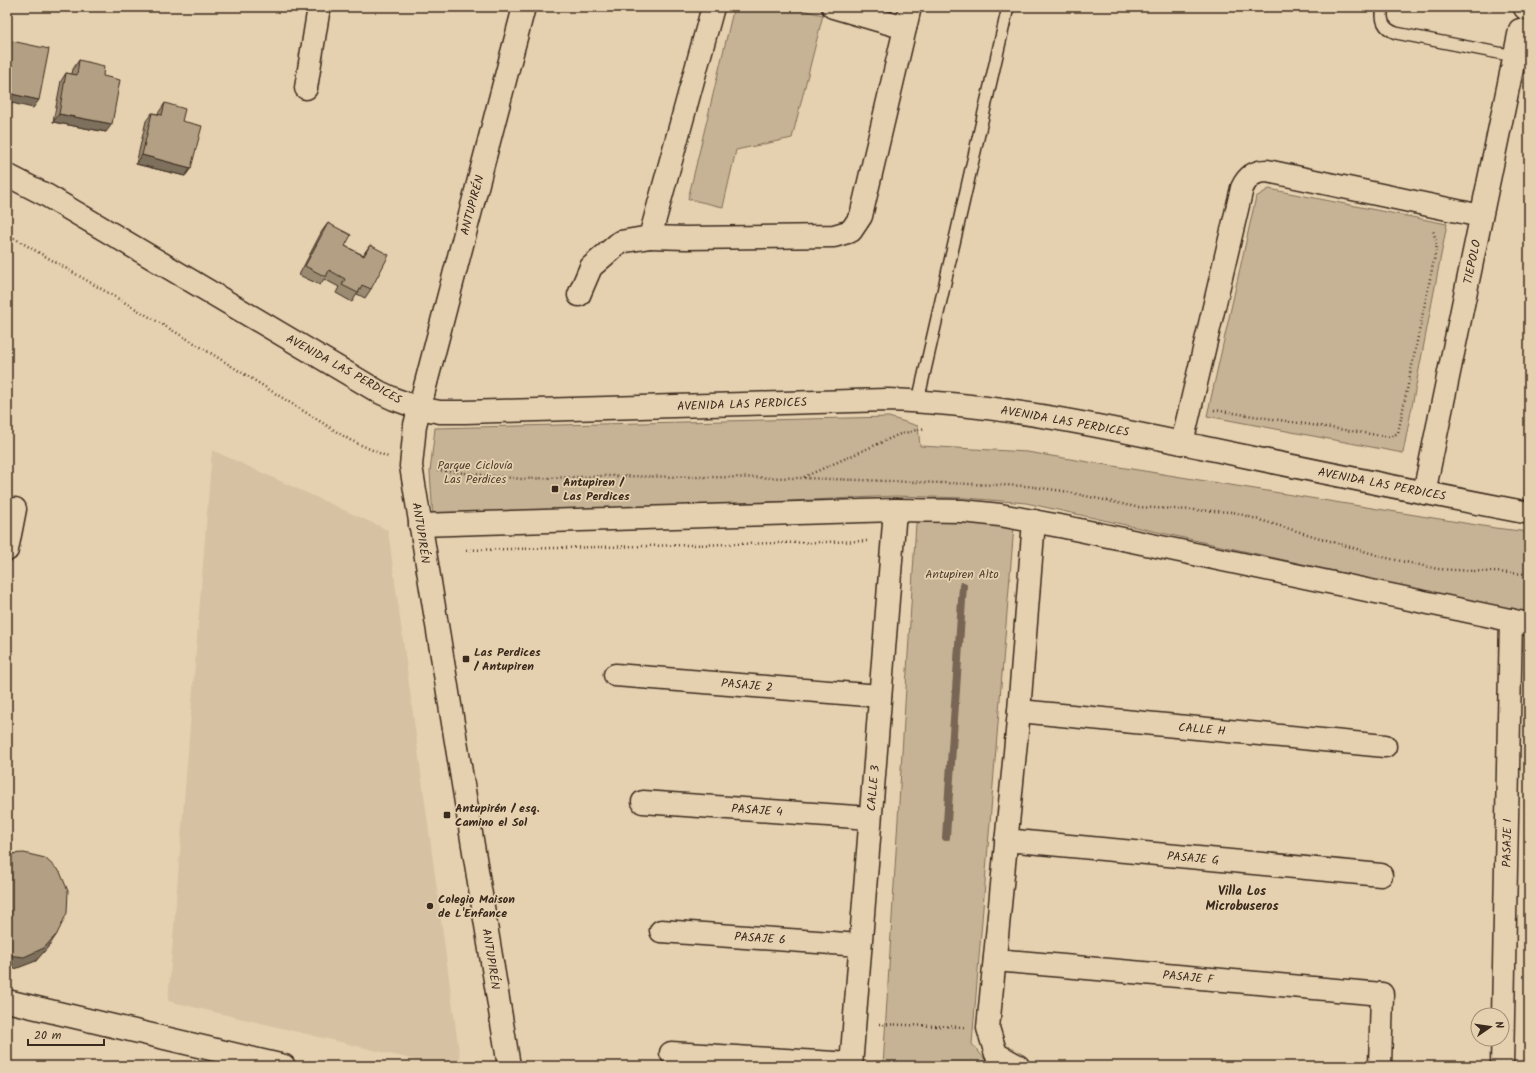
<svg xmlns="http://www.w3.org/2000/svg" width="1536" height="1073" viewBox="0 0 1536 1073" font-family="Kalam,sans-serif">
<rect width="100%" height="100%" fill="#e5d1af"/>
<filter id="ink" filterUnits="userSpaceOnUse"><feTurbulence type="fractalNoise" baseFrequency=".025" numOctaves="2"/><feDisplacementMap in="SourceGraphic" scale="8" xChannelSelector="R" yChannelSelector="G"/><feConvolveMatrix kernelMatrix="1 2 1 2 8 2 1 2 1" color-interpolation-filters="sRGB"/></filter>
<g filter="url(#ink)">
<!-- built -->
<polygon fill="#d6c2a2" points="212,450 388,530 461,1066 440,1066 168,1001"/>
<!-- green -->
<g fill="#c6b395" stroke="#806e5a">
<polygon points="734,7 789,7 823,15 792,138 736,150 723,207 688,199"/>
<polygon points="1269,189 1447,224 1403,453 1207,416 1256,197"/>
<polygon points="889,417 918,426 920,446 1027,452 1495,528 1529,532 1529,618 1470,601 1026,503 966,498 895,496 433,518 430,472 435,428"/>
<polygon points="961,520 1014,526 972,1044 991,1066 883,1066 916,523"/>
</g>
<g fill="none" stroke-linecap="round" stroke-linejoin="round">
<!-- stream -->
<polyline stroke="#786552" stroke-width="8" points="946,837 963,586"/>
<!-- service casing -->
<g stroke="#3b2a1e" stroke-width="14">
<g id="service">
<path d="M1383 7C1380 20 1383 28 1396 33L1514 56"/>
<polyline points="918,401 1008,7"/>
</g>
</g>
<!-- minor casing -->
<g stroke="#3b2a1e" stroke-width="25">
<g id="minor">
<polyline points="713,7 650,237 686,238 834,236 851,231 861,216 910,7"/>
<polyline points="833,7 905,28"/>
<polyline points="1525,8 1526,7"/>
<polyline points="306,88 319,7"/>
<polyline points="579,295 591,267 620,242 650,237"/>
<path d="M419 408 440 412H465L886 400C993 403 1096 425 1201 447 1310 470 1419 492 1529 513"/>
<path d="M1182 443 1242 188C1247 177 1254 171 1267 171L1481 216"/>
<polyline points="1424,493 1520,30"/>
<polyline points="7,550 15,509"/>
<polyline points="615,675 880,696"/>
<polyline points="1019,711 1385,746"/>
<polyline points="643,802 870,818"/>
<polyline points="1006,840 1381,875"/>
<polyline points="661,931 860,945"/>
<polyline points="995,960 1382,994 1380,1066"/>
<polyline points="7,1001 284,1066"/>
<polyline points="671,1053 851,1064"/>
<polyline points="851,1066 895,510"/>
<polyline points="1018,1066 996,1054 988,1028 1019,711 1034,521"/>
<polyline points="1502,1066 1511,620"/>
</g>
</g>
<!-- tertiary casing -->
<g stroke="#3b2a1e" stroke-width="25">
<g id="tertiary">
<polyline points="7,175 46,195 379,392 394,399 419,408"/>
<polyline points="420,525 895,510 962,511 1000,515 1065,527 1529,624"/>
<polyline points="509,1066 411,466 415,425 524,7"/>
</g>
</g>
<!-- path -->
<g stroke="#3b2a1e" stroke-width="2.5" stroke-dasharray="1 3" stroke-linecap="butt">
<polyline points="7,234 196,344 350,440 388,457"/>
<polyline points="1214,410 1390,437 1398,433 1437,245 1433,230"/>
<polyline points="437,470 522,479 603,476 802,478 1027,486 1063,491 1136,507 1233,512 1387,558 1438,569 1529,574"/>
<polyline points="804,477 900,434 925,428"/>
<polyline points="466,550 869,541"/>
<polyline points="879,1024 964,1027"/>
</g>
<!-- service -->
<use href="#service" stroke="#e5d1af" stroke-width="11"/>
<!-- minor -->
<use href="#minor" stroke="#e5d1af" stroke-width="22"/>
<!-- tertiary -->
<use href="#tertiary" stroke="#e5d1af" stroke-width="22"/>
</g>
<!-- wall -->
<g fill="#9a8a72" stroke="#3b2a1e">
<polygon points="79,60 103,76 106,132 53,122 61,81 66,73 72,74 73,69"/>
<polygon points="165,103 182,121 191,168 185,176 136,164 146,121 152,113 158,114 159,112"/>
<polygon points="328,223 345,246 363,255 370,245 371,289 365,298 357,294 352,302 336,293 339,287 324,279 320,285 299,275 322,231"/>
</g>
<!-- shaded-wall -->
<g fill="#7d705c" stroke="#3b2a1e">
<polygon points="7,93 39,100 33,108 7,102"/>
<polygon points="59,114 112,124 106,132 53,122"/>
<polygon points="142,155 191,168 185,176 136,164"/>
<polygon points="57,934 49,946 36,961 15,969 7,968 7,955"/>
</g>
<!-- building -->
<g fill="#b3a084" stroke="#3b2a1e">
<polygon points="7,40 49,49 39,100 7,93"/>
<polygon points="79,60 104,66 103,76 120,80 112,124 59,114 66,73 77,75"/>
<polygon points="165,103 185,109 182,121 202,126 191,168 142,155 152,113 162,115"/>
<polygon points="328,223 351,235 345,246 364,256 370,245 389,255 371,289 362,285 358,293 342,285 345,279 329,270 326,277 305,266"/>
<polygon points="24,853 45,858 60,872 68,891 67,913 57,934 44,948 24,957 7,955 7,854"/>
</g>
</g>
<!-- markers -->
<g fill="#3b2a1e" stroke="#e5d1af" stroke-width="1.5">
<rect x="551" y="485" width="8" height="8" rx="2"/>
<rect x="462" y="655" width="8" height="8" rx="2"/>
<rect x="443" y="811" width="8" height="8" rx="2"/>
<circle cx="430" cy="906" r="4"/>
</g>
<g text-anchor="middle" stroke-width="3.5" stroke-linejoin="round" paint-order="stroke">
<!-- street labels -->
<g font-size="12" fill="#3b2a1e" stroke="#e5d1af">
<text transform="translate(472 205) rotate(-75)" y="4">ANTUPIRÉN</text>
<text transform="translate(1472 262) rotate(-78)" y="4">TIEPOLO</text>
<text transform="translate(344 369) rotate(29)" y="4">AVENIDA LAS PERDICES</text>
<text transform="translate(742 404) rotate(-2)" y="4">AVENIDA LAS PERDICES</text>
<text transform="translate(1065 421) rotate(10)" y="4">AVENIDA LAS PERDICES</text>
<text transform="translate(1382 484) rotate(11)" y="4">AVENIDA LAS PERDICES</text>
<text transform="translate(421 533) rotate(81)" y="4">ANTUPIRÉN</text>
<text transform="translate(747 685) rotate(5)" y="4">PASAJE 2</text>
<text transform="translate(1202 729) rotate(5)" y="4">CALLE H</text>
<text transform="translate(873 788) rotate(-85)" y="4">CALLE 3</text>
<text transform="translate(757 810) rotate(4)" y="4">PASAJE 4</text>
<text transform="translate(1507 843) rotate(-89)" y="4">PASAJE I</text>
<text transform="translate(1193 858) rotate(5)" y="4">PASAJE G</text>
<text transform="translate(760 938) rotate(4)" y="4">PASAJE 6</text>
<text transform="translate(491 959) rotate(81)" y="4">ANTUPIRÉN</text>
<text transform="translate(1188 977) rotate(5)" y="4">PASAJE F</text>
</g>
<!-- park labels -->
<g font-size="12" fill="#503f30" stroke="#e5d1af">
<text x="475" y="469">Parque Ciclovía<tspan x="475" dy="14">Las Perdices</tspan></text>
<text x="962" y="578">Antupiren Alto</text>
</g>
<!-- poi labels -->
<g font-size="12" font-weight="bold" fill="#3b2a1e" stroke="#e5d1af" text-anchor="start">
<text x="563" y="486">Antupiren /<tspan x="563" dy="14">Las Perdices</tspan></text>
<text x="474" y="656">Las Perdices<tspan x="474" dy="14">/ Antupiren</tspan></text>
<text x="455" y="812">Antupirén / esq.<tspan x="455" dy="14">Camino el Sol</tspan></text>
<text x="438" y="903">Colegio Maison<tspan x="438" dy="14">de L'Enfance</tspan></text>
</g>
<!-- neighbourhood labels -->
<g font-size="13" font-weight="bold" fill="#3b2a1e" stroke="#e5d1af">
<text x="1242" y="895">Villa Los<tspan x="1242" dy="15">Microbuseros</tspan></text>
</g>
</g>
<!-- margin -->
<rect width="1536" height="1073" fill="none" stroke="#e5d1af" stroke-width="24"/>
<rect x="12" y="12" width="1512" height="1049" fill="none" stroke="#3b2a1e" stroke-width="1.5" filter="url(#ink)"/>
<!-- north arrow -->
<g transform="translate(1490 1027) rotate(77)"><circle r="19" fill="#e5d1af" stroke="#a18e75"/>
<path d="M0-3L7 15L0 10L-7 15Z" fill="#3b2a1e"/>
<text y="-6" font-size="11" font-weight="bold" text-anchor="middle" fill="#3b2a1e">N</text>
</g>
<!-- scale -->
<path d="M28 1039v6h76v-6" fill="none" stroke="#3b2a1e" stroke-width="2"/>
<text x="34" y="1039" font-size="12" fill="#3b2a1e" stroke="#e5d1af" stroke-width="3" paint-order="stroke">20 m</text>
</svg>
